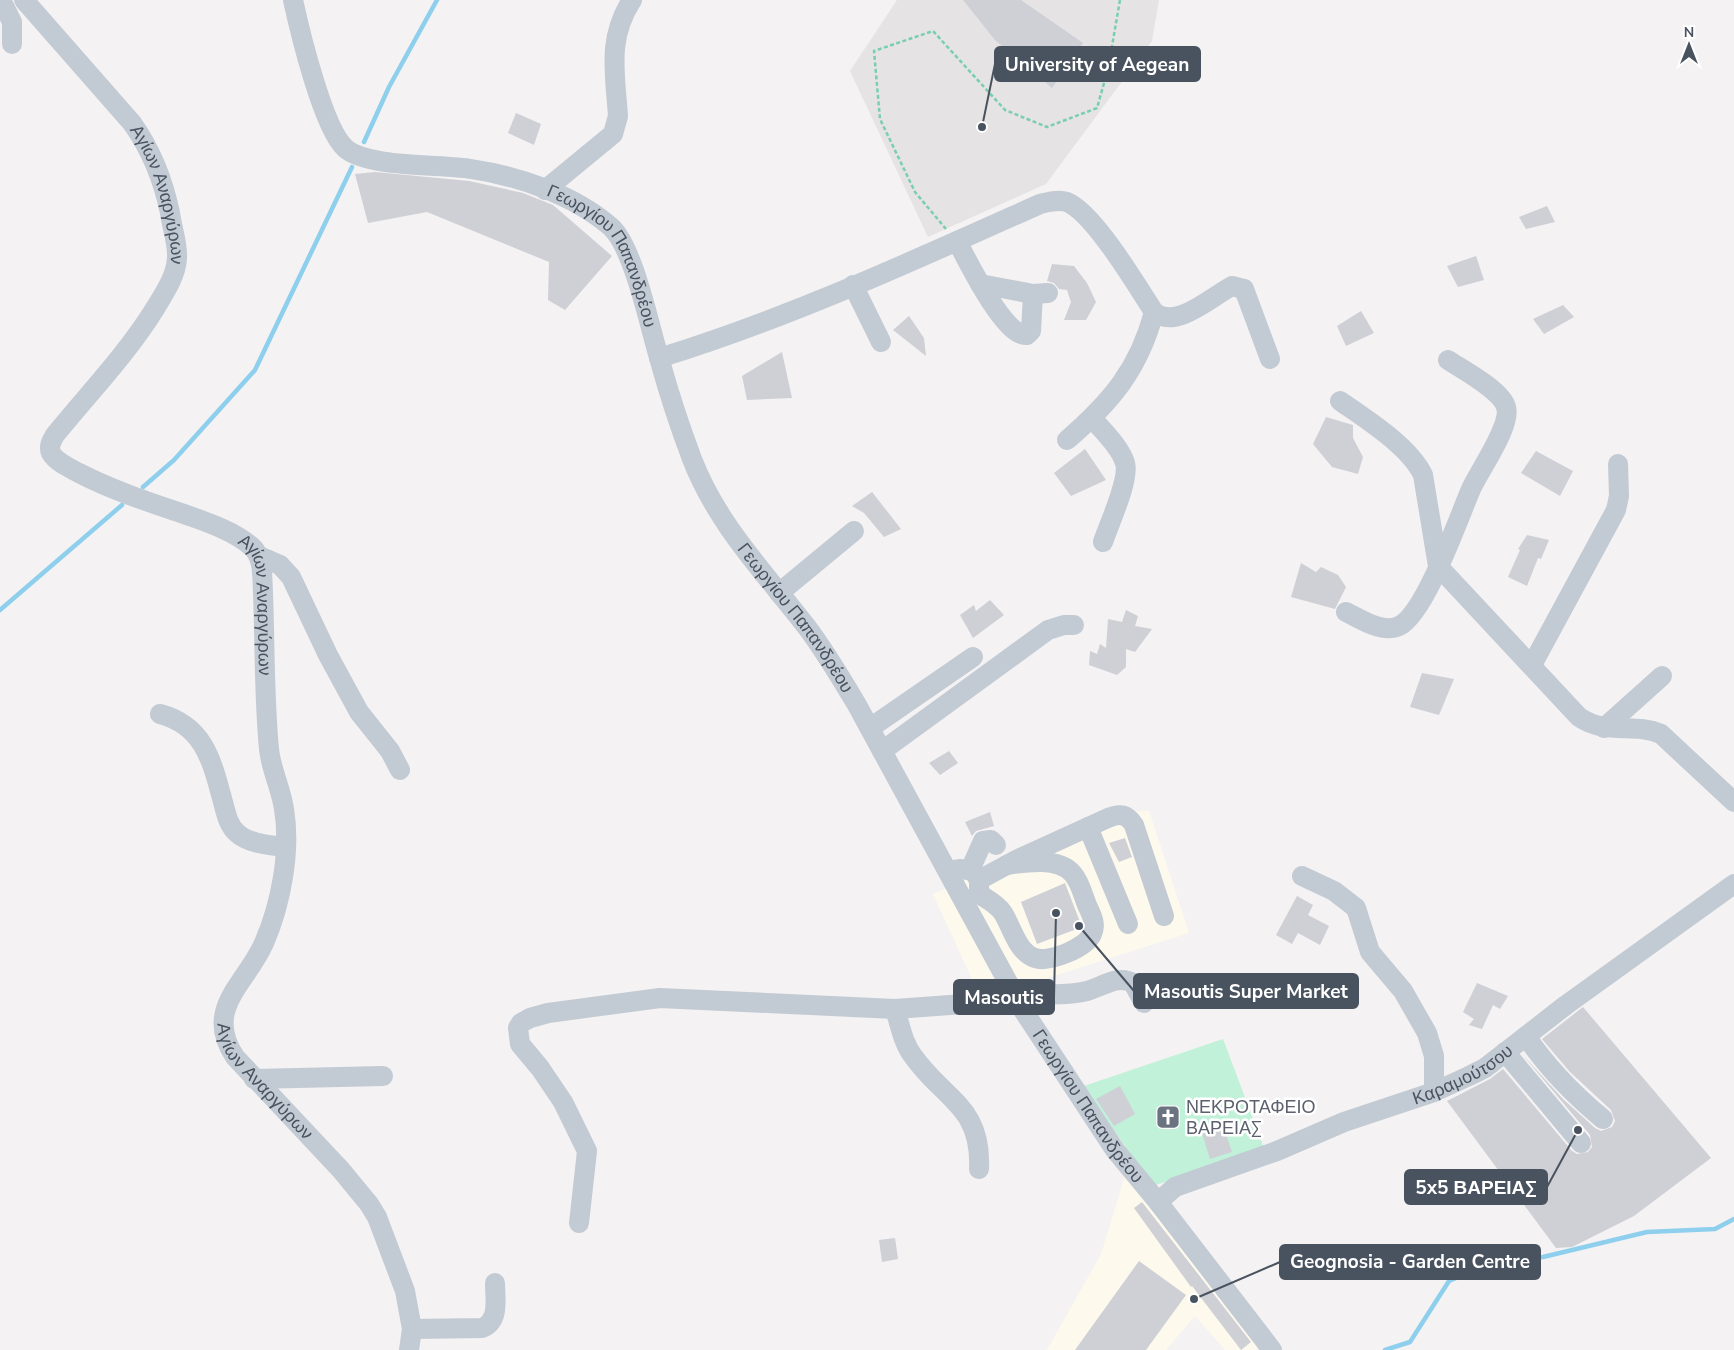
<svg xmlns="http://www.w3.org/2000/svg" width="1734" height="1350" viewBox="0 0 1734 1350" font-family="'Nunito Sans',sans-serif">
<rect width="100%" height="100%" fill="#f4f2f2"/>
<!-- commercial -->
<g fill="#fdfaed">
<polygon points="1131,811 1149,811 1189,933 981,999 933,894"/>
<polygon points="1127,1169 1263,1345 1255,1350 1225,1350 1195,1316 1166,1350 1047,1350 1101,1254"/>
</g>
<!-- education -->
<polygon fill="#e5e3e4" points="897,0 1159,0 1152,41 1046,184 928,237 850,71"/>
<!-- green -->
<polygon fill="#c1f1d9" points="1223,1039 1264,1148 1202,1171 1152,1186 1084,1086"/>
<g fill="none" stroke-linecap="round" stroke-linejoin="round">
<!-- stream -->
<g stroke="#8ecfee" stroke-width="4.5">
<polyline points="364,142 389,87 437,0"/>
<polyline points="143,487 174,460 255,370 352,167"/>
<polyline points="0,610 122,505"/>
<polyline points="1385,1350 1410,1342 1449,1281 1498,1260 1543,1257 1647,1232 1715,1229 1734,1219"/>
</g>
</g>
<!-- building -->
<g fill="#ced0d6">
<polygon points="963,0 1021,0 1083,43 1052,88 995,40"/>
<polygon points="516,113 541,124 534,145 508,133"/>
<polygon points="375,172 469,181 523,193 553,205 612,256 565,310 548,300 549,262 427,212 368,223 355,174"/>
<polygon points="1547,206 1555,222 1526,229 1519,217"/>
<polygon points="1476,256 1484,280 1458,287 1447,266"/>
<polygon points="1052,264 1074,266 1087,283 1096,302 1086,320 1064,320 1071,302 1067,290 1059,289 1054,283 1047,281"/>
<polygon points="1563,305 1574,317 1544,334 1533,319"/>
<polygon points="1361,311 1374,333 1346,346 1337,326"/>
<polygon points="909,316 924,338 926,356 893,330"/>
<polygon points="782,352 792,398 747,400 742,376"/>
<polygon points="1326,417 1353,425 1353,438 1363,457 1358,474 1332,467 1313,444"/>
<polygon points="1085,449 1106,480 1071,496 1054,473"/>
<polygon points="1536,451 1573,471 1560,496 1521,473"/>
<polygon points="872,492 901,529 884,537 864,513 852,506"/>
<polygon points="1527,535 1549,540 1541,559 1538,558 1527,586 1508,577 1520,550 1518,549"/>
<polygon points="1301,563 1316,572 1321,567 1338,575 1346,587 1335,609 1291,597"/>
<polygon points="990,600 1004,615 973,638 960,615 974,605 976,611"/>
<polygon points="1126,610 1138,616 1135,626 1152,629 1135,652 1126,649 1126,667 1117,675 1089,665 1090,651 1097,654 1100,644 1106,648 1108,619 1122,622"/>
<polygon points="1422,673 1454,679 1439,715 1410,707"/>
<polygon points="949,751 958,763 940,775 929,763"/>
<polygon points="990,812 994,826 976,831 972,836 965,822"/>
<polygon points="1125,838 1132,857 1119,862 1109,843"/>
<polygon points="1065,883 1082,927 1037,944 1021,902"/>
<polygon points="1297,896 1313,905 1308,915 1329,926 1320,945 1298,933 1292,944 1276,935"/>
<polygon points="1477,983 1508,996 1500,1009 1493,1005 1482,1029 1469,1025 1474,1019 1463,1012"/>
<polygon points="1583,1007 1711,1158 1634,1216 1572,1247 1556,1248 1447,1101 1490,1079 1503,1069 1572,1151 1577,1154 1588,1152 1592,1147 1590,1135 1522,1054 1563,1099 1595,1128 1601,1131 1612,1127 1615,1121 1611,1110 1570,1072 1542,1039"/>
<polygon points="1120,1086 1135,1114 1114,1126 1096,1099"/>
<polygon points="1222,1123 1232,1152 1210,1159 1201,1130"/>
<polygon points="1142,1202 1251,1342 1241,1350 1192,1286 1191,1287 1134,1208"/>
<polygon points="895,1238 898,1259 882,1262 879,1240"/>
<polygon points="1139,1261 1186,1295 1146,1350 1075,1350"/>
</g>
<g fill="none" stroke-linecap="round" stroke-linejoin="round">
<!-- path -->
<polyline stroke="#78cfae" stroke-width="2.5" stroke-dasharray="4 2.5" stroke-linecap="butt" points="946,229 915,192 880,119 874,51 933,31 1005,110 1047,127 1097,108 1108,69 1120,0"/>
<!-- minor -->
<g stroke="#c2cad3" stroke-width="20">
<polyline points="1,0 12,22 12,44"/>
<path id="s1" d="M24 0 132 123C152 151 163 179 170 213 172 228 178 244 177 258 176 276 165 292 156 307 127 354 90 392 55 435 52 440 48 446 51 453 56 462 70 468 79 473 112 490 148 502 184 514 206 522 232 530 251 546 264 557 262 577 263 593 265 645 264 697 269 749 271 770 281 788 284 809 291 851 281 904 264 943 246 984 203 1009 235 1057L341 1170 369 1204 377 1217 405 1291 412 1329 409 1350"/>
<path id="s2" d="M293 0C300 32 323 128 345 148 367 168 441 164 471 169 519 176 574 195 611 227 634 248 650 329 660 361 669 394 680 427 692 459 717 524 764 572 806 626 825 651 841 678 857 705L1023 1010 1115 1150 1158 1202 1272 1350"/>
<path d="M545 190 613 134 618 116C615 73 607 38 632 0"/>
<path d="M957 241C967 260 1005 338 1027 335L1031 331 1033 294 1048 293"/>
<polyline points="980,284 1033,294"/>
<polyline points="853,285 881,342"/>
<path d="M659 358C789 318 915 260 1040 204 1049 202 1058 199 1067 202 1094 213 1137 286 1154 312 1176 330 1211 297 1232 286L1244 289 1270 359"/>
<path d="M1340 401C1366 419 1409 446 1423 475L1438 566 1579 717C1607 736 1634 722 1661 734L1734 802"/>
<path d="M1092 418C1103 431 1120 447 1125 463 1130 479 1109 524 1103 542"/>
<path d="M1067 440C1111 402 1139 369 1154 312"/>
<polyline points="259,556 280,565 291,577 328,655 359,712 390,751 400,770"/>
<polyline points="779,593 854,531"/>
<path d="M1346 612C1361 619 1382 634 1399 626 1425 614 1459 517 1471 489 1479 471 1512 425 1506 407 1501 390 1463 370 1448 360"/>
<polyline points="1532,665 1616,510 1619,496 1618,464"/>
<path d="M160 714C205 726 212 762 223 802 226 813 228 825 237 833 249 844 270 845 285 847"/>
<polyline points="870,728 973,657"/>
<polyline points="1604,728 1662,676"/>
<polyline points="882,751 1048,630 1064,625 1074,625"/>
<polyline points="1088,827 1128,924"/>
<polyline points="970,870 983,841 991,840 996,845"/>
<polyline points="948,871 961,869 973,871 979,880 979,891"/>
<polyline points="1302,876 1334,891 1356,908 1370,952 1403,991 1427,1033 1434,1056 1434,1092"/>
<path d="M979 880 1018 859 1108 818C1120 813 1127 814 1134 825L1164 916"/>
<path d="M979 894C987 899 997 904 1003 913 1012 927 1017 952 1035 958 1049 963 1086 948 1092 934 1097 924 1091 914 1087 905 1083 895 1080 882 1073 874 1059 857 1027 862 1007 865"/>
<path d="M1016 997C1040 992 1064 997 1087 991 1102 987 1118 974 1133 983L1144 1003"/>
<path d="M895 1009C900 1025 903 1043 913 1056 944 1100 982 1106 979 1169"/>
<path d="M1526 1036C1548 1069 1573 1094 1603 1119"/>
<polyline points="1505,1052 1581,1143"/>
<polyline points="254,1079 383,1076"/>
<path id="s3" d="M1158 1202 1175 1187 1277 1151 1344 1122 1434 1092 1469 1076 1485 1068 1566 1005 1734 884"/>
<polyline points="579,1223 587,1151 563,1102 540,1068 520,1044 518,1028 521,1023 530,1018 548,1013 660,998 895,1009 964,1004 1012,990"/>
<path d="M412 1329 482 1328C500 1321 495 1299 495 1283"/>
</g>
</g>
<!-- icons -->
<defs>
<g id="church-square" transform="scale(1.25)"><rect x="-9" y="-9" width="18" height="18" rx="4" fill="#6b7280" stroke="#fff"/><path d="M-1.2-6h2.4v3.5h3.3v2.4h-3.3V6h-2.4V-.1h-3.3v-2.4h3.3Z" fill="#fff"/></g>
</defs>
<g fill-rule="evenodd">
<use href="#church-square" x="1168" y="1117"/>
</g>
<g text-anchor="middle" stroke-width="5" stroke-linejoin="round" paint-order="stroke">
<!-- street labels -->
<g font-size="18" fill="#49525f" stroke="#fff">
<text dy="6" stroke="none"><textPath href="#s1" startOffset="241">Αγίων Αναργύρων</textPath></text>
<text dy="6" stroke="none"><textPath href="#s2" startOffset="458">Γεωργίου Παπανδρέου</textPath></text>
<text dy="6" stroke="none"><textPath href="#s1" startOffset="826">Αγίων Αναργύρων</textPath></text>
<text dy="6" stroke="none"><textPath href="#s2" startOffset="878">Γεωργίου Παπανδρέου</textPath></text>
<text dy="6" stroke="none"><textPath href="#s3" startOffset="332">Καραμούτσου</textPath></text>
<text dy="6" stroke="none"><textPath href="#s1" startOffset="1335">Αγίων Αναργύρων</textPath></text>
<text dy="6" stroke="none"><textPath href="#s2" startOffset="1448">Γεωργίου Παπανδρέου</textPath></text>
</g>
<!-- worship labels -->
<g font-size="18" fill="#5b616d" stroke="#fff" text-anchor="start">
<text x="1186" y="1113">ΝΕΚΡΟΤΑΦΕΙΟ<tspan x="1186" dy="21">ΒΑΡΕΙΑΣ</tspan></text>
</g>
</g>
<!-- callouts -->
<path fill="none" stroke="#49525f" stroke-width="2" d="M982 127L995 64M1079 926L1134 991M1056 913L1054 997M1578 1130L1547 1187M1194 1299L1280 1262"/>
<g fill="#49525f" stroke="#fff" stroke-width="2">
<circle cx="982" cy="127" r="5"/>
<circle cx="1079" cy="926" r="5"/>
<circle cx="1056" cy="913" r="5"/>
<circle cx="1578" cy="1130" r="5"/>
<circle cx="1194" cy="1299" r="5"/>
</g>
<g fill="#49525f" stroke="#49525f" stroke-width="2">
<rect x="995" y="47" width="205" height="34" rx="5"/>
<rect x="1134" y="974" width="224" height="34" rx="5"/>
<rect x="954" y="980" width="100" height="34" rx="5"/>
<rect x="1405" y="1170" width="142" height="34" rx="5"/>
<rect x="1280" y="1245" width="260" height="34" rx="5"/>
</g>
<g font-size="19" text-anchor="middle" font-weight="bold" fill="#fff">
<text x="1097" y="71">University of Aegean</text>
<text x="1246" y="998">Masoutis Super Market</text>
<text x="1004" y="1004">Masoutis</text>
<text x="1476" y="1194">5x5 ΒΑΡΕΙΑΣ</text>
<text x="1410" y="1268">Geognosia - Garden Centre</text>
</g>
<!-- north arrow -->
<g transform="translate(1689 45)" stroke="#ffffff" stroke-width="4" paint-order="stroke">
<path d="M0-4L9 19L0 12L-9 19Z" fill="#49525f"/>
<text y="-8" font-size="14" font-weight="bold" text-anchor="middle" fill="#49525f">N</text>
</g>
</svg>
